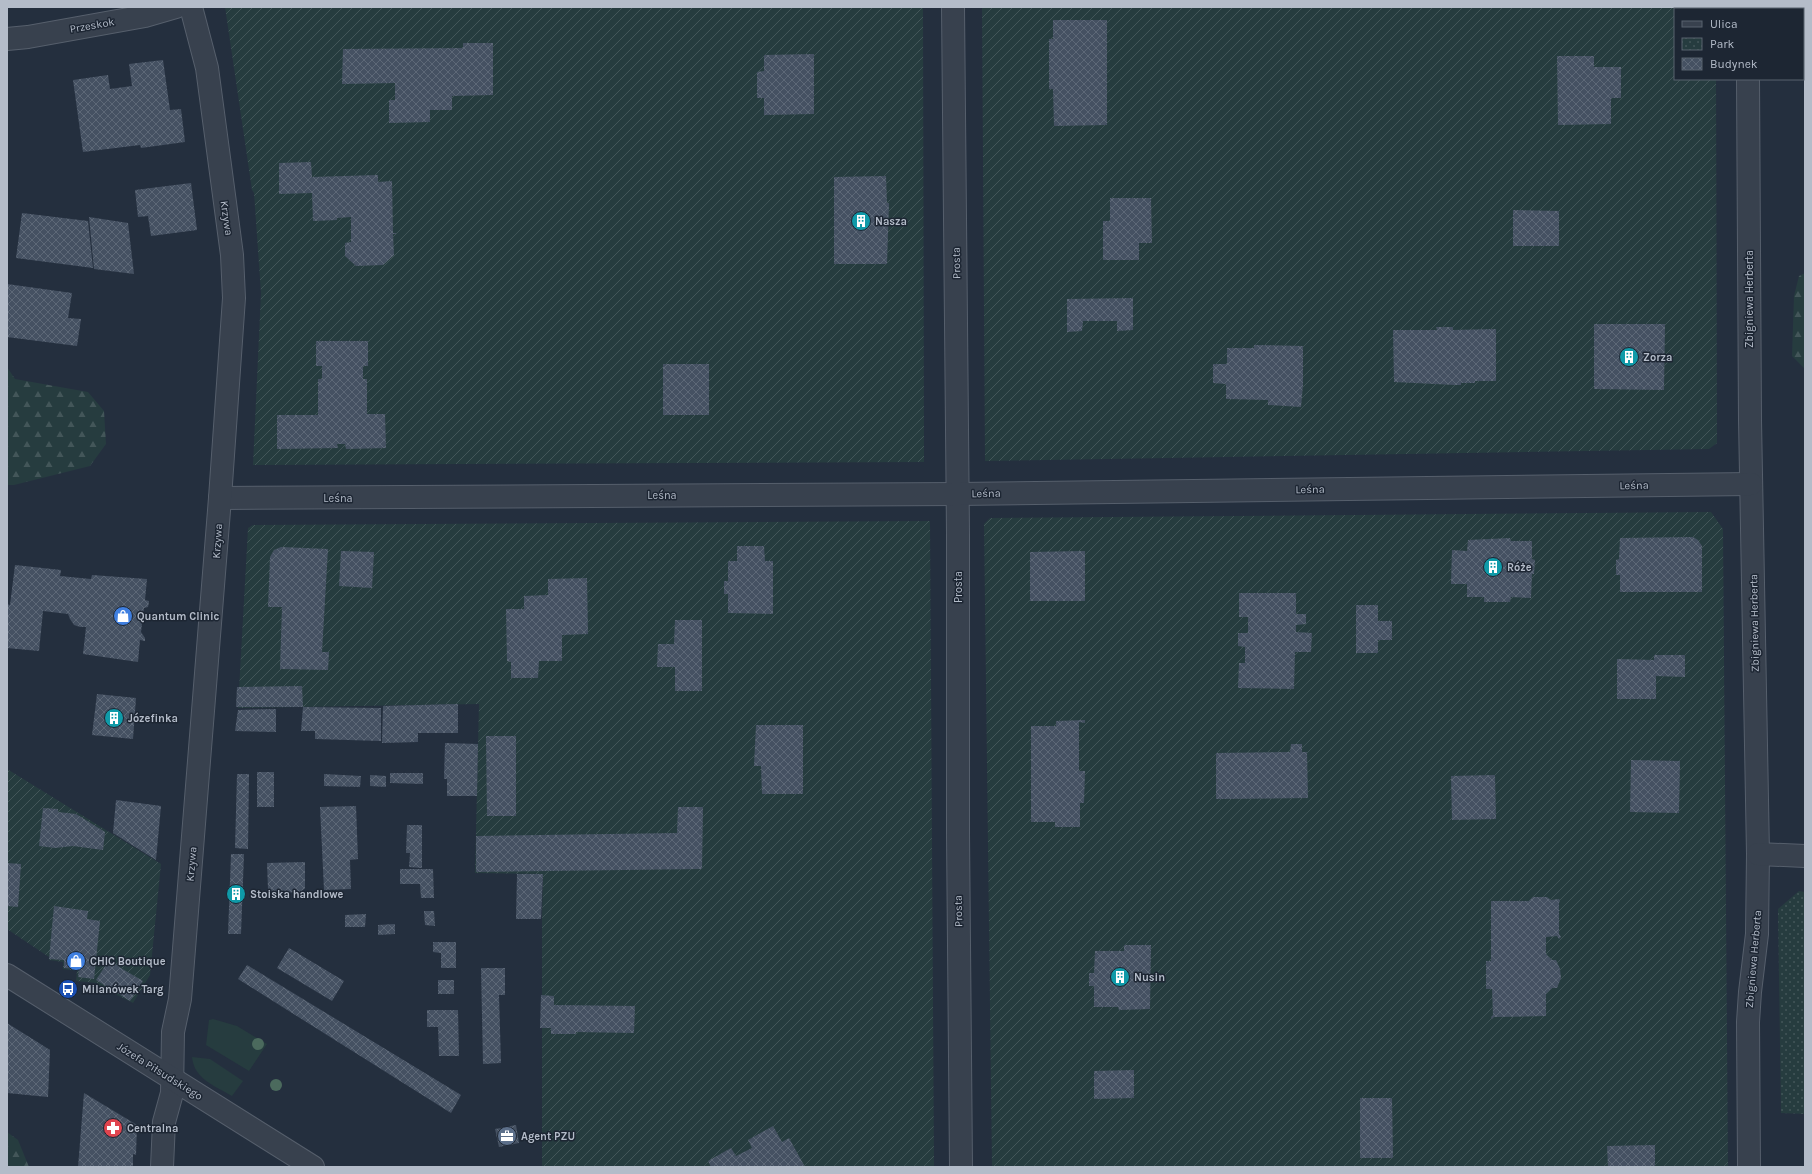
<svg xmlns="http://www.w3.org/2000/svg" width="1812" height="1174" viewBox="0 0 1812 1174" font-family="Karla,sans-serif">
<defs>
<pattern id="forest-firs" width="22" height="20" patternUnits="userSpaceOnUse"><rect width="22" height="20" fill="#263c3f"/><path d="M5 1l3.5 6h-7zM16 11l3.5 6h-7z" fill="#435659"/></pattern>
<pattern id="park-dots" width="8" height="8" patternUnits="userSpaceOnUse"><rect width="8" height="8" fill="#263c3f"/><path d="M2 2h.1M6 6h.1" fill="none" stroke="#435659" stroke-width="1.8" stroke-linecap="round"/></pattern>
<pattern id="garden-furrows" width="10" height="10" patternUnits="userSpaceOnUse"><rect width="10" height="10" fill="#263c3f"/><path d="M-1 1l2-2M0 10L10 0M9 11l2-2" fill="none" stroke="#435659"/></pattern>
<pattern id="building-cross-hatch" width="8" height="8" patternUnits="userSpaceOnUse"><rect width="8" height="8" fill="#455162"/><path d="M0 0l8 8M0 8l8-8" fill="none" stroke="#5d6877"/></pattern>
</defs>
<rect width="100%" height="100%" fill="#242f3e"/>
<!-- grass -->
<g fill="#263c3f">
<polygon points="213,1019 237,1026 267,1044 249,1071 206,1045 209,1020"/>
<path d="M192 1057 210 1059 243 1081 232 1096C215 1086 194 1079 192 1057Z"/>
</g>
<!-- forest -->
<g fill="url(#forest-firs)">
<polygon points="1805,273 1805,369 1792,356 1794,296 1799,276"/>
<polygon points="7,367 15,379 88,392 104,411 106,444 90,466 14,485 7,485"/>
<polygon points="7,1132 18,1140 29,1167 7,1167"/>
</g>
<!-- park -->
<polygon fill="url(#park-dots)" points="1799,891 1805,892 1805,1114 1781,1113 1778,909"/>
<!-- garden -->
<g fill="url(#garden-furrows)">
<polygon points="225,7 923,7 924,462 253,465 261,293 254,193 252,190"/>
<polygon points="982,7 1715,7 1715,9 1675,9 1675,79 1716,79 1717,443 1709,449 985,461"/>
<polygon points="1711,512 1723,529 1728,1167 992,1167 984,524 990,518"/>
<polygon points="930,521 934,1167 542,1167 542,919 543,874 475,873 479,704 238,708 248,528 253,525"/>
<polygon points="7,769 161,864 150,975 133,1003 97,985 97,983 76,981 77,971 63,969 63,962 49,960 49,957 7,929"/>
</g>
<!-- building -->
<g fill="url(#building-cross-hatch)">
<polygon points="1053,20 1107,20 1107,125 1054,126 1053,89 1049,89 1049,39 1053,39"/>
<polygon points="463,43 493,43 493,95 452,96 452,110 430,110 430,122 389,123 389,100 395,100 395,83 342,84 343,49 463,48"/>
<polygon points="814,54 814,114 764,115 764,98 757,98 757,72 764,71 764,55"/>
<polygon points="1557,56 1594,56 1594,67 1621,67 1621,98 1611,98 1611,124 1558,125"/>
<polygon points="163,60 170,110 181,109 185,142 141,148 140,145 83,152 73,80 108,75 110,89 132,86 129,64"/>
<polygon points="311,162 312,177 378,175 378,182 392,181 393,233 396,233 396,234 393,234 394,255 383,265 356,266 345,256 345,243 351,242 351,217 337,218 337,220 313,221 312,193 279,194 279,163"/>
<polygon points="886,176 887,203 889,203 887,264 834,264 834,177"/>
<polygon points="191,183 197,230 151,236 148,216 138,217 135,190"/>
<polygon points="1110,198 1151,198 1152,243 1139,243 1139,260 1103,260 1103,221 1110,221"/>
<polygon points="1513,210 1559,211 1559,246 1513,246"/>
<polygon points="22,213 88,221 93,268 16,258"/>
<polygon points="89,217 128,223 134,274 94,269"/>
<polygon points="7,284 72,293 68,318 81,319 77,346 7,337"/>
<polygon points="1133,298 1133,330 1117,331 1117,321 1083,321 1082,331 1067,332 1067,299"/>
<polygon points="1594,324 1665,324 1664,390 1594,389"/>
<polygon points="1436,327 1453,327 1453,330 1496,329 1496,381 1475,381 1475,383 1461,383 1461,385 1455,385 1394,382 1393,330 1437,330"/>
<polygon points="316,341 368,341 368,366 363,366 363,379 367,379 367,414 385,414 386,448 346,449 345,444 337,444 338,448 277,449 277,415 318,415 318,379 322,379 322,366 316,366"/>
<polygon points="1254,345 1303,346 1303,385 1301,407 1268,405 1268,400 1226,399 1226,384 1213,383 1213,364 1227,364 1227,348 1254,348"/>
<rect x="663" y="364" width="46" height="51"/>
<polygon points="1693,537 1698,540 1702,546 1702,592 1620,592 1620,575 1616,575 1616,560 1619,559 1620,538"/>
<polygon points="1510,538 1511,541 1532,541 1532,559 1535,560 1534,574 1532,574 1531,598 1511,597 1510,602 1484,602 1484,597 1467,597 1467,584 1451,584 1452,550 1467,551 1468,540"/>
<polygon points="737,546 764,546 765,561 773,561 773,614 728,613 728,594 724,594 724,581 728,581 728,561 737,561"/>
<polygon points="281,547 328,549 322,652 329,652 328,670 280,669 282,607 268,607 270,557 274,550"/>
<polygon points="341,551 374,552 372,588 339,586"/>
<polygon points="1085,551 1085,601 1030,601 1030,552"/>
<polygon points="15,565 61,570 60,576 91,579 92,575 147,579 145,600 149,601 149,602 148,607 144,608 141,632 145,638 145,641 140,640 138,662 83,654 86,627 80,627 74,625 70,619 68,614 43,611 39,651 7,648 7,604 10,605"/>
<polygon points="587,578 588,634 562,635 562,661 539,661 538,678 511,678 511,662 507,661 506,609 524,609 524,596 548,595 548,579"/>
<polygon points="1239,593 1296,593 1296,614 1306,614 1306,624 1296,625 1296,632 1312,633 1311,652 1295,652 1294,689 1238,688 1239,663 1245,663 1245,647 1238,646 1238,633 1248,633 1248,617 1239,617"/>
<polygon points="1356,605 1378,605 1378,621 1392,621 1392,640 1378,640 1378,653 1356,653"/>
<polygon points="675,620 702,620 702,691 675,691 675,667 657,667 658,644 674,644"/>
<polygon points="1654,655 1685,655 1685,677 1656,676 1656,699 1617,699 1617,659 1654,660"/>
<polygon points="302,686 303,707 236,707 237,687"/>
<polygon points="97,694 136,698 133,739 92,735"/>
<polygon points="458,704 458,733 418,733 418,742 382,743 383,706"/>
<polygon points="303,707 381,708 381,741 315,739 315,731 301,731"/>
<polygon points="276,709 276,732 235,731 238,710"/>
<polygon points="1085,720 1085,723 1079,722 1079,771 1085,771 1084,803 1080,803 1080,827 1055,827 1055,822 1031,822 1031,726 1056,726 1056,721"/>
<polygon points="756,725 803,725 803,794 762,794 761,766 754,766"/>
<polygon points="486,736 516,736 516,816 487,816"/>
<polygon points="445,743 478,744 477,796 447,796 447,779 444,779"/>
<polygon points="1291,744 1302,744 1302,752 1307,752 1308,798 1216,799 1216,753 1290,752"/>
<polygon points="1631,760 1680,761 1679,813 1630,812"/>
<rect x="257" y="772" width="17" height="35"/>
<polygon points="390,773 423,773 423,784 390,783"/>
<polygon points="237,774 249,774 248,849 235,848"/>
<polygon points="324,774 361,776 360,787 324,786"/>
<polygon points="370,775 386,776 386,787 370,786"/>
<polygon points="1495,775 1496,819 1452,820 1451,776"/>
<polygon points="116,800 161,806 156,860 113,833"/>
<polygon points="356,806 358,859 350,860 351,889 324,890 320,807"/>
<polygon points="678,807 703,807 702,869 476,872 476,836 677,833"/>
<polygon points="43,808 58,809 58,812 76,814 105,832 103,850 73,846 55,848 39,846"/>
<polygon points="407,825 422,825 422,868 409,867 410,853 406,853"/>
<polygon points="231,854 244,854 241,934 228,934"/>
<polygon points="305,862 305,888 301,892 273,893 268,889 267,863"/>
<polygon points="7,863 21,864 18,907 7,906"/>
<polygon points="400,869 433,869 434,898 421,898 420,884 400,884"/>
<polygon points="517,874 543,874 541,919 516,919"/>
<polygon points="1533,897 1547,897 1551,900 1559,899 1560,901 1559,903 1559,934 1561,937 1559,939 1557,936 1546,937 1546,954 1552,960 1556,960 1560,969 1561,978 1557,988 1552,988 1546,994 1546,1016 1494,1017 1492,1019 1491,1017 1493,1015 1492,989 1486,989 1486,961 1491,961 1491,901 1529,901"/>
<polygon points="54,906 88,911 87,919 100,921 94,979 78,977 79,969 64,968 64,960 49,959"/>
<polygon points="424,911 434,911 435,926 425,925"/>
<polygon points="366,914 365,927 345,927 345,915"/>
<polygon points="395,924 395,934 378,935 378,925"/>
<polygon points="433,942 456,942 456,968 441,968 441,953 433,952"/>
<polygon points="1124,945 1151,945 1150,1009 1119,1010 1118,1007 1094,1007 1094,986 1089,986 1089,973 1094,973 1095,951 1124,951"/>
<polygon points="289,948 344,981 332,1001 277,968"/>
<polygon points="109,960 117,965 118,962 121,964 119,967 143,981 130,1001 96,980"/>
<polygon points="247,965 461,1095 451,1113 238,979"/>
<polygon points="481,968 505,968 505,995 499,995 501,1063 483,1064"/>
<rect x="438" y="980" width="16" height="14"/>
<polygon points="541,995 554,996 554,1005 635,1006 634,1033 576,1032 576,1034 551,1034 551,1028 540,1028"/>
<polygon points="427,1010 458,1010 459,1056 439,1056 438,1027 427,1027"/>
<polygon points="7,1023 50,1050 48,1097 7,1093"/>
<polygon points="1134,1070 1134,1098 1094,1099 1094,1071"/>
<polygon points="84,1093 137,1125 136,1155 133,1154 133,1167 78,1167"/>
<polygon points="1360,1098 1392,1098 1393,1158 1360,1158"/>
<polygon points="516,1125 519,1143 499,1147 495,1129"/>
<polygon points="773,1126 782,1142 789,1138 805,1167 711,1167 708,1161 731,1148 736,1156 752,1148 748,1140"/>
<polygon points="1655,1145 1655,1167 1608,1167 1607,1146"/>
</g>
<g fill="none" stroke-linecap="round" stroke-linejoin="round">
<!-- minor casing -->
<g stroke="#565f6c" stroke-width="24">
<g id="minor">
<polyline points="953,7 958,534 958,834 961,1167"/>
<polyline points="1747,7 1747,9"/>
<polyline points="7,39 28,37 145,16 176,7"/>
<polyline points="1748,79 1750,420 1758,854 1757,934 1750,992 1748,1022 1749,1167"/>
<polyline points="220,498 958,494 1751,484"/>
<polyline points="1758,854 1805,856"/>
<polyline points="162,1167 164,1122 172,1093 173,1032 180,999 220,498 234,298 232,255 207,68 191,7"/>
</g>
</g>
<!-- tertiary casing -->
<g stroke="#565f6c" stroke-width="24">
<polyline id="tertiary" points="7,975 313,1167"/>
</g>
<!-- minor -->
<use href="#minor" stroke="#38414e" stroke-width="22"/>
<!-- tertiary -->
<use href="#tertiary" stroke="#38414e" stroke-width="22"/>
</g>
<!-- trees -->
<g fill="#4b6a5d">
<circle cx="258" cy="1044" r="6"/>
<circle cx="276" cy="1085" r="6"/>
</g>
<!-- icons -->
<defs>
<g id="building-disc" transform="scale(1)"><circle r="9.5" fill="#0f9aa8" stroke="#1d2633"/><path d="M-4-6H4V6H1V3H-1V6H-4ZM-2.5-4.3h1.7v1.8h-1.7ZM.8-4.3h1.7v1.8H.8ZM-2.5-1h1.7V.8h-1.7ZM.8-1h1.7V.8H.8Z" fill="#fff"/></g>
<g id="shop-disc" transform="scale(1)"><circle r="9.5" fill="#3f7fe0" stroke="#1d2633"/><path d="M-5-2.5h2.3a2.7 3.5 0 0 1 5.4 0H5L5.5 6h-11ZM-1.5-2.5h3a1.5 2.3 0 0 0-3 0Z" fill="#fff"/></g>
<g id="bus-disc" transform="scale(1)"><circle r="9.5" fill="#1a4fb4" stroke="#1d2633"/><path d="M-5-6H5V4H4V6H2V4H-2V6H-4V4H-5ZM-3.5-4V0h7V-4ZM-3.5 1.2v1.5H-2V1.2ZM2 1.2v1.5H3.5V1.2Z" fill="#fff"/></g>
<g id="pharmacy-disc" transform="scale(1)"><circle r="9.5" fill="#e0444e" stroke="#1d2633"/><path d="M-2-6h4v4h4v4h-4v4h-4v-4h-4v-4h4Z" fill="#fff"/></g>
<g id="office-disc" transform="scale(1)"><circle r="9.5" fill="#5c6f8a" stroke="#1d2633"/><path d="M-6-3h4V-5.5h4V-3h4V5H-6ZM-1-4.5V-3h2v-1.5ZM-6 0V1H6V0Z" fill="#fff"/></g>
</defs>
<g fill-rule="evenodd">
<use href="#building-disc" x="861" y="221"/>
<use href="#building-disc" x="1629" y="357"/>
<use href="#building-disc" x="1493" y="567"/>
<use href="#shop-disc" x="123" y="616"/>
<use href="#building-disc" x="114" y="718"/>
<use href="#building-disc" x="236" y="894"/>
<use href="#shop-disc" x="76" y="961"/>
<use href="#building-disc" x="1120" y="977"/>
<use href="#bus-disc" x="68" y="989"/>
<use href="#pharmacy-disc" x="113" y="1128"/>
<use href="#office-disc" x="507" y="1136"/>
</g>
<g text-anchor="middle" stroke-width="3" stroke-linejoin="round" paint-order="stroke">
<!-- street labels -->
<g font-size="11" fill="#b4bcc9" stroke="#1d2633">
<text transform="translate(92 25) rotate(-10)" y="4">Przeskok</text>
<text transform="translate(227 218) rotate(82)" y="4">Krzywa</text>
<text transform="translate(956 263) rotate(-91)" y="4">Prosta</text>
<text transform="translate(1749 299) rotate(-90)" y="4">Zbigniewa Herberta</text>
<text transform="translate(1634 485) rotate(-1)" y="4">Leśna</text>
<text transform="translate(1310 489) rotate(-1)" y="4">Leśna</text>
<text transform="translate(986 493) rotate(-1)" y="4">Leśna</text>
<text x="662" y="499">Leśna</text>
<text x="338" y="502">Leśna</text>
<text transform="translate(217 541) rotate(-86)" y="4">Krzywa</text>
<text transform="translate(958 587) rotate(-90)" y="4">Prosta</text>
<text transform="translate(1754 623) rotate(-91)" y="4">Zbigniewa Herberta</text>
<text transform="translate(191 864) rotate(-85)" y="4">Krzywa</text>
<text transform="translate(958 911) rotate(-91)" y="4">Prosta</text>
<text transform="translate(1753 959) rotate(-85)" y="4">Zbigniewa Herberta</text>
<text transform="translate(160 1071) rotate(32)" y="4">Józefa Piłsudskiego</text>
</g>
<!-- poi labels -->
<g font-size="11" font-weight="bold" fill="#b4bcc9" stroke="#1d2633" text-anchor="start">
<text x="875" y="225">Nasza</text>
<text x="1643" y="361">Zorza</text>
<text x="1507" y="571">Róże</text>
<text x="137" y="620">Quantum Clinic</text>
<text x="128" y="722">Józefinka</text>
<text x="250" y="898">Stoiska handlowe</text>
<text x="90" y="965">CHIC Boutique</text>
<text x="1134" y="981">Nusin</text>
<text x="82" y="993">Milanówek Targ</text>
<text x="127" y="1132">Centralna</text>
<text x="521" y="1140">Agent PZU</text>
</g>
</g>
<!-- border -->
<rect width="1812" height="1174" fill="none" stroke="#b4bcc9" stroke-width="16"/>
<!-- legend -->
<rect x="1674" y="8" width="130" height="72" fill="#1d2633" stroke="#59626f"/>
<rect x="1682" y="21" width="20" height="6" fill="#38414e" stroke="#59626f"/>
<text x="1710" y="28" font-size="12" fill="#b4bcc9">Ulica</text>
<rect x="1682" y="38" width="20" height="12" fill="url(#park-dots)" stroke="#59626f"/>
<text x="1710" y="48" font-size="12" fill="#b4bcc9">Park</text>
<rect x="1682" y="58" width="20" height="12" fill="url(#building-cross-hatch)" stroke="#59626f"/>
<text x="1710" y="68" font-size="12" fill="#b4bcc9">Budynek</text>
</svg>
